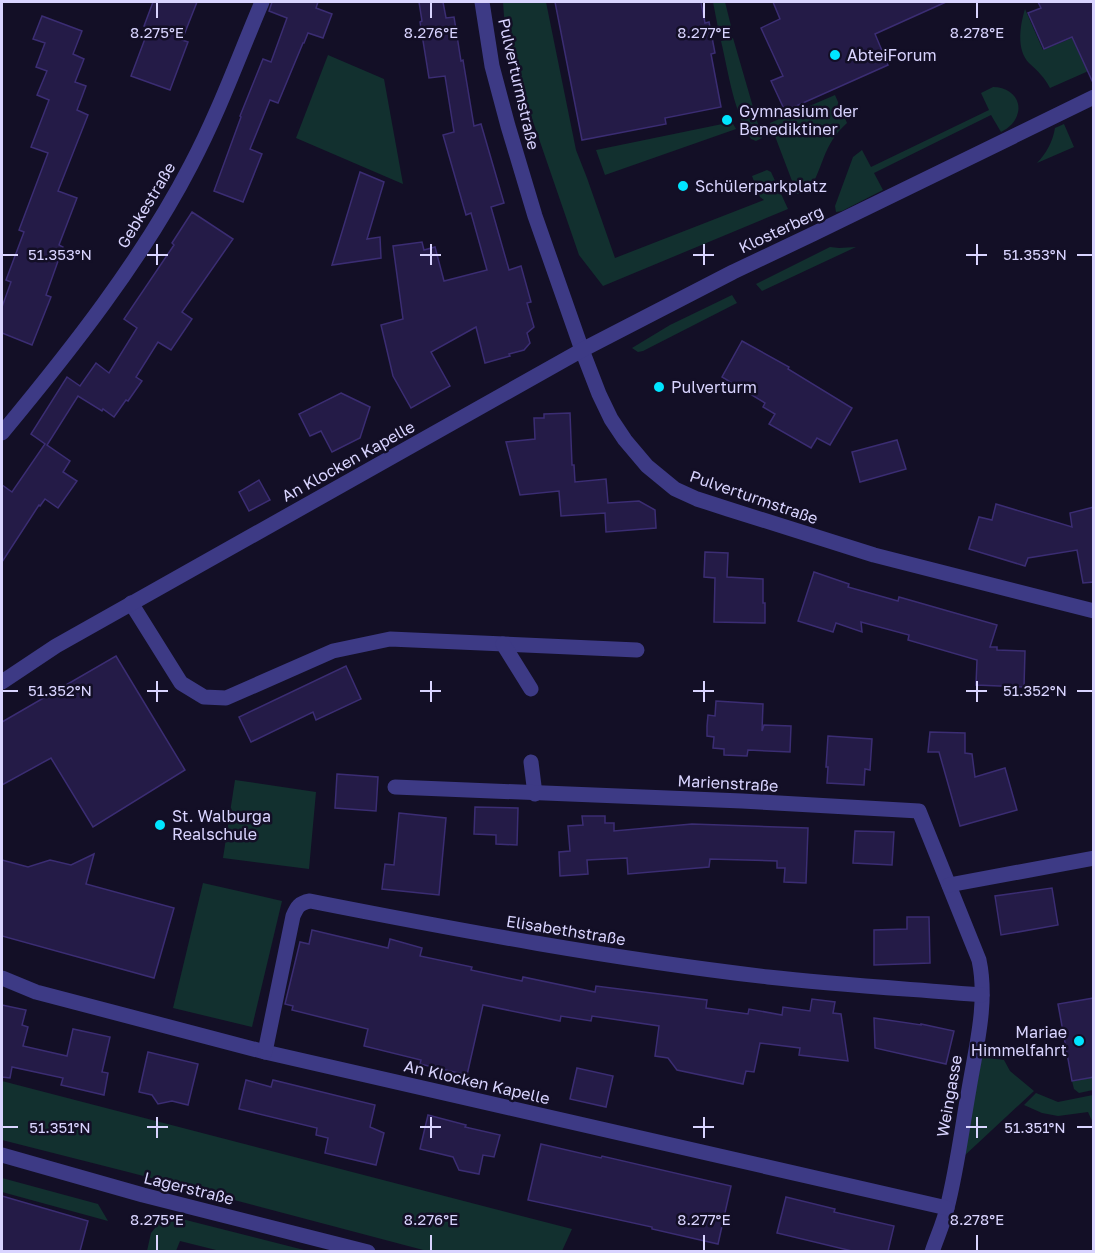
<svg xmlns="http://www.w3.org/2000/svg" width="1095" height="1253" viewBox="0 0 1095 1253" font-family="'Golos Text',sans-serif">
<rect width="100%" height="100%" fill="#130f26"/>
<!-- green -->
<g fill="#12302f">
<polygon points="503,2 546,2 576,150 587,178 615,258 764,200 760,197 752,176 767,170 771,172 788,209 603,286 579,255 506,43"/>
<polygon points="713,2 725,2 732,30 719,33"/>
<path d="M1025 9 1043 50 1072 38 1082 60 1093 55V69L1050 88C1044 77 1038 71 1029 63 1016 50 1020 25 1025 9Z"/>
<path d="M733 38 762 138 756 141 751 139C733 109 729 75 721 41Z"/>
<polygon points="328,55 384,79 403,184 296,138"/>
<path d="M993 87C1014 87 1027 106 1012 124 1009 127 1005 130 1001 132L991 115 874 173 883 190 842 211 836 212 835 206 853 157 862 150 871 167 989 110 981 93Z"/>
<path d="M835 95 847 123C822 145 824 168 807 194H797L770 123Z"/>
<polygon points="732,122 736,129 605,175 596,150"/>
<path d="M1064 124 1074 147 1037 163C1046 154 1053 141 1055 128Z"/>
<polygon points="830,247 839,248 856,247 762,291 756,284"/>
<polygon points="732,295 737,303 643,351 638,352 632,348 670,325"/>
<polygon points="235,780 316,792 309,869 223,858"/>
<polygon points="203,883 282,901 252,1027 173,1008"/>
<polygon points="982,1057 1004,1060 1010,1071 1034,1091 963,1157"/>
<polygon points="1093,1077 1093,1090 1079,1093 1074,1089 1072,1081"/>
<polygon points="2,1081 572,1229 562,1251 427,1251 132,1173 2,1140"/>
<polygon points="1036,1093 1058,1102 1093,1095 1093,1123 1088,1112 1058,1116 1042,1113 1024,1105"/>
<polygon points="2,1178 98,1204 108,1221 2,1192"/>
<polygon points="178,1218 308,1251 220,1251 180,1241 176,1251 147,1251 151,1233 159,1223"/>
</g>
<!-- building -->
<g fill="#241b47" stroke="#3b2d73" stroke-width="1.5">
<polygon points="153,2 197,2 182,40 188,42 170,90 131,76 149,28 144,26"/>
<polygon points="272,2 318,2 316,8 332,14 323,38 308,33 304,43 303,43 278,103 270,100 250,149 262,154 243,202 214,191 241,117 240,116 263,59 271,62 287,18 269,11"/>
<polygon points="419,2 443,2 446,18 454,17 461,61 463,60 474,126 481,124 504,203 491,207 509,270 521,266 531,302 527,303 534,327 527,333 530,343 524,350 509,354 510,356 485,363 476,327 431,352 450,386 411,408 393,376 381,325 403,319 393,246 422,242 424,250 435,247 444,281 487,270 471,213 466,215 443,135 454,132 445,76 429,78 420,22 422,21"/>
<polygon points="555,2 701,2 705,23 709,22 715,53 711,54 721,107 665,118 666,124 582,140"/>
<polygon points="773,2 946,2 875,34 888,65 785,111 771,81 783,76 761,28 780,19"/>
<polygon points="1038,2 1094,2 1094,85 1072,37 1044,49 1028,13 1041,8"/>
<polygon points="42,16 82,31 73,54 84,59 75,82 86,86 77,110 88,115 58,191 77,198 59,245 63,247 46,295 51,297 32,345 2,333 2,307 11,282 6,280 24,232 19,230 48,153 31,147 49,100 37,95 47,71 36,67 45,43 33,39"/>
<polygon points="360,172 384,182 367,239 380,237 381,258 332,265"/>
<polygon points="192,212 233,239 182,312 192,319 171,350 158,342 136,377 142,381 128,401 126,400 114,417 103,409 102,411 78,396 47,445 70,461 63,472 77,481 58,508 45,499 40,506 39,505 2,562 2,485 12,492 45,444 31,434 67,377 80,386 96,363 109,373 137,328 124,319 174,245 172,243"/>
<polygon points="742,341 789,367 788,369 852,408 830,445 817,438 811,448 769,424 775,414 763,407 765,403 722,377"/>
<polygon points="341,393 370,407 360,438 332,452 321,431 310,436 299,414"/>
<polygon points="570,413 572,465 574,465 575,482 606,479 608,503 639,501 655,510 656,528 606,532 605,513 561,516 559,491 520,495 506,442 535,439 534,418 544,418 544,414"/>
<polygon points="897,440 906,469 860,482 852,452"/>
<polygon points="259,480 270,500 249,511 239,492"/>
<polygon points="996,504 1072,527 1070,513 1094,507 1094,582 1083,583 1077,550 1028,558 1025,566 969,549 979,517 992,520"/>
<polygon points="705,552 728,553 727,577 763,579 763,603 765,603 765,623 714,622 715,578 704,577"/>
<polygon points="814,572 849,584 848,587 898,601 899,597 997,625 990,647 997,647 997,650 1025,651 1024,687 976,685 977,660 908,640 909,635 861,622 862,632 836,623 833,632 798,621"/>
<polygon points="116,656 185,770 93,827 51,758 2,785 2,722"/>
<polygon points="346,666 361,699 316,720 313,712 251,742 239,717"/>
<polygon points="716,701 763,704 762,731 764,725 791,726 790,752 748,750 747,756 724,755 724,749 713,748 714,737 707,736 707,726 708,715 715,716"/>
<polygon points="930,732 965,733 965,753 972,754 975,777 1005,768 1017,810 960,826 939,752 928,752"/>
<polygon points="828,736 872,739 870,770 865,769 864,785 827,783 828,767 826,767"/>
<polygon points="337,774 378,777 376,811 335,808"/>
<polygon points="475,807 518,808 517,845 496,844 496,835 474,834"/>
<polygon points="399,813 446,818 439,895 382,889 385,864 394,865"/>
<polygon points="582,816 605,816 605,823 614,823 614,831 692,824 808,828 806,883 784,882 785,868 777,868 777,861 710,859 709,867 628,874 627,858 587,860 588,874 560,876 559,852 570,851 568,826 583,825"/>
<polygon points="855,831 894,832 892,865 853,863"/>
<polygon points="94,854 86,884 174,908 154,978 2,936 2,860 28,867 50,860 71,865"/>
<polygon points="1052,888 1058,925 1001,935 995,896"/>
<polygon points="907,917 929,917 930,963 874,965 874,930 907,929"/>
<polygon points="312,930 388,948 390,939 422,948 420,956 472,967 471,970 522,981 523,977 595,992 596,986 707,1000 706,1008 748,1014 749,1009 782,1015 783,1007 810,1011 812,999 835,1002 833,1013 841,1014 848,1061 799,1055 800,1048 760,1043 754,1072 746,1071 743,1084 677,1070 668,1058 655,1056 659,1026 592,1016 591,1021 561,1016 560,1021 483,1005 467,1075 420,1064 421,1060 364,1046 368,1029 292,1010 293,1006 285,1004 300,942 309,944"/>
<polygon points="1094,998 1094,1077 1072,1081 1058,1004"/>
<polygon points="2,1005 26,1010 22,1025 28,1027 23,1046 67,1056 73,1029 110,1037 102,1072 108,1073 104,1095 61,1085 63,1078 12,1067 10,1078 2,1077"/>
<polygon points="874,1018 921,1025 921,1024 954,1031 946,1064 875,1048"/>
<polygon points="148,1052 198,1064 188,1105 172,1101 158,1104 152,1095 139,1092"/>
<polygon points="577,1068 613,1076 606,1107 570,1099"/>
<polygon points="246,1080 271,1087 273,1080 375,1105 370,1127 384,1133 376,1165 325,1153 328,1138 316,1135 317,1128 239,1109"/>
<polygon points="428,1115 466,1125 465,1127 500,1135 494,1157 483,1155 479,1174 459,1170 453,1157 420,1149"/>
<polygon points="541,1144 601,1158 602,1156 731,1186 718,1244 652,1229 652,1227 528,1200"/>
<polygon points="2,1196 88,1221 80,1251 2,1251"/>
<polygon points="786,1197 835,1209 834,1212 894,1226 888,1251 852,1251 777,1233"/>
</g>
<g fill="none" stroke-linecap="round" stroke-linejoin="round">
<!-- street -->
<g stroke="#3d3a85" stroke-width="15">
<polyline points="482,2 492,66 508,126 535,216 582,350 599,394 611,419 625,440 647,466 675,489 697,499 728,509 874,555 1094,611"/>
<path d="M2 433C70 351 142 260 191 165 219 112 239 56 262 2"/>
<polyline points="131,603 181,683 204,697 226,698 333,651 390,639 637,650"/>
<polyline points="503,644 531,689"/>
<polyline points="2,682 56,646 582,350 733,272 813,234 1094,97"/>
<polyline points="531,762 535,794"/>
<path d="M395 787 742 801 919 811 979 960C988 1002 976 1047 969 1089 962 1128 957 1169 947 1208 944 1222 937 1237 932 1252"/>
<polyline points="949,885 1094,858"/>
<polyline points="2,978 36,992 78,1003 265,1052 947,1208"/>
<path d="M265 1052 293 916C297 907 299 903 310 901 462 931 614 959 768 977 839 985 911 989 982 995"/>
<polyline points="2,1155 143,1195 368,1252"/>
</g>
</g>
<!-- ticks -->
<path fill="none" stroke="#d9d4ff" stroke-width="2" d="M157 3V18M431 3V18M704 3V18M977 3V18M157 244V265M431 244V265M704 244V265M977 244V265M3 255H18M147 255H168M420 255H441M693 255H714M966 255H987M1077 255H1092M157 681V702M431 681V702M704 681V702M977 681V702M3 691H18M147 691H168M420 691H441M693 691H714M966 691H987M1077 691H1092M157 1117V1138M431 1117V1138M704 1117V1138M977 1117V1138M3 1127H18M147 1127H168M420 1127H441M693 1127H714M966 1127H987M1077 1127H1092M157 1235V1250M431 1235V1250M704 1235V1250M977 1235V1250"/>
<!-- markers -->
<g fill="#00e5ff" stroke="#130f26" stroke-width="2">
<circle cx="835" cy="55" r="6"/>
<circle cx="727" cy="120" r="6"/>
<circle cx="683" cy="186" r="6"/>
<circle cx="659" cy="387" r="6"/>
<circle cx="160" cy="825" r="6"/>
<circle cx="1079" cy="1041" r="6"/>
</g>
<g text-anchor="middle" stroke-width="5" stroke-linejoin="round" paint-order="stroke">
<!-- poi labels -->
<g font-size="16" fill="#d9d4ff" stroke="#130f26" text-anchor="start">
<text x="847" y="61">AbteiForum</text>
<text x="739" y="117">Gymnasium der<tspan x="739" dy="18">Benediktiner</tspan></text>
<text x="695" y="192">Schülerparkplatz</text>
<text x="671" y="393">Pulverturm</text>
<text x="172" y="822">St. Walburga<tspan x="172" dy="18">Realschule</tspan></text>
<text x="1067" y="1038" text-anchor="end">Mariae<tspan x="1067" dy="18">Himmelfahrt</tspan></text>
</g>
<!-- street labels -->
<g font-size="16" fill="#d9d4ff" stroke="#130f26">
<text transform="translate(519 84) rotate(77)" y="6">Pulverturmstraße</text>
<text transform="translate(146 205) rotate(-59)" y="6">Gebkestraße</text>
<text transform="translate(781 229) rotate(-25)" y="6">Klosterberg</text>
<text transform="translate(348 461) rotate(-29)" y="6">An Klocken Kapelle</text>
<text transform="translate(754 497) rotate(19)" y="6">Pulverturmstraße</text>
<text transform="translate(728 783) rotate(3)" y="6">Marienstraße</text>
<text transform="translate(566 930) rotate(9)" y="6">Elisabethstraße</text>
<text transform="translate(477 1082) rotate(13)" y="6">An Klocken Kapelle</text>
<text transform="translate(949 1096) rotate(-80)" y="6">Weingasse</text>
<text transform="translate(189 1188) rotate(14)" y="6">Lagerstraße</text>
</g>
</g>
<g font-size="15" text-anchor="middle" fill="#d9d4ff" stroke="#130f26" stroke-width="5" stroke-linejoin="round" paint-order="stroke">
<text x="157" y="38">8.275°E</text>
<text x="431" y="38">8.276°E</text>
<text x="704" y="38">8.277°E</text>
<text x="977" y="38">8.278°E</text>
<text x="60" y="260">51.353°N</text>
<text x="1035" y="260">51.353°N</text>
<text x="60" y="696">51.352°N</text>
<text x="1035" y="696">51.352°N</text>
<text x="60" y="1133">51.351°N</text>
<text x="1035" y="1133">51.351°N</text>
<text x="157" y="1225">8.275°E</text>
<text x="431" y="1225">8.276°E</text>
<text x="704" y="1225">8.277°E</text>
<text x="977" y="1225">8.278°E</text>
</g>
<!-- border -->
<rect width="1095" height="1253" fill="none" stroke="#d9d4ff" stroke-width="6"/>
</svg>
